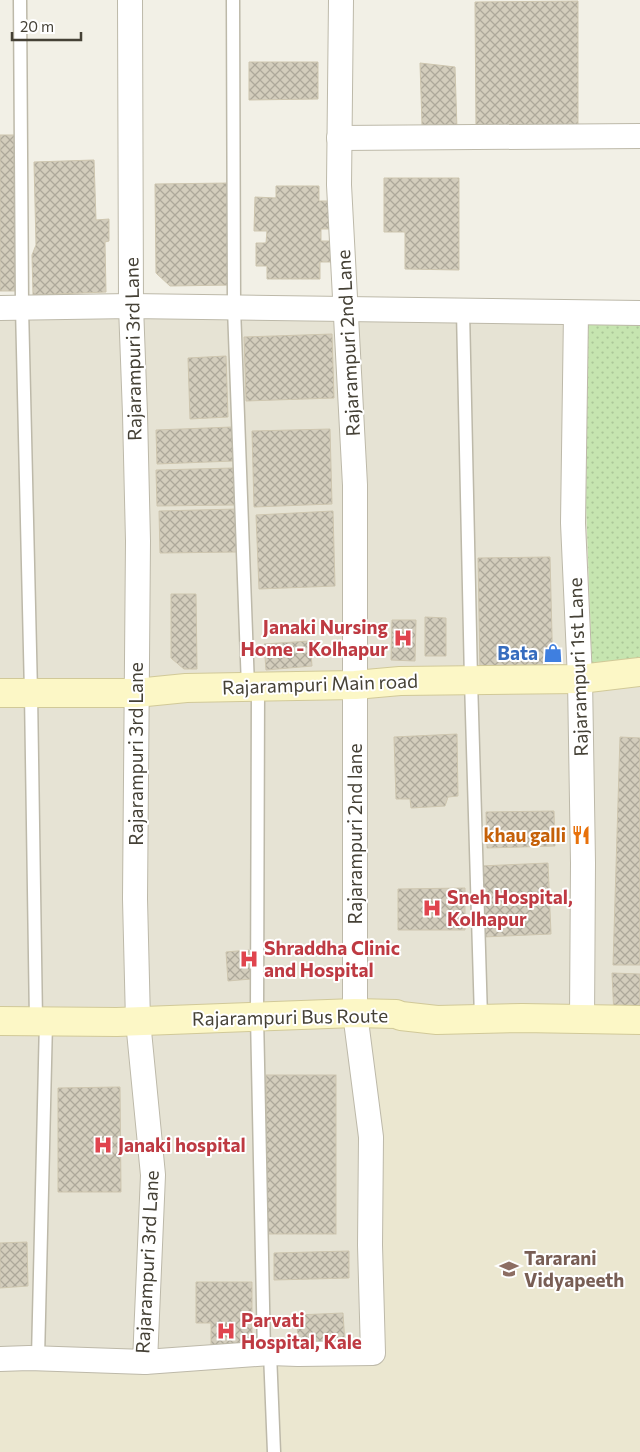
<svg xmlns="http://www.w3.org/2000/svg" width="640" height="1452" viewBox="0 0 640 1452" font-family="Commissioner,sans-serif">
<defs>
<pattern id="park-dots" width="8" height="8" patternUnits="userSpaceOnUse" patternTransform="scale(1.25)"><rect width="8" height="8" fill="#c6e5b0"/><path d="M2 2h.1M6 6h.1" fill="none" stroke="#abc698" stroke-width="1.8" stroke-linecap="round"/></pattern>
<pattern id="building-cross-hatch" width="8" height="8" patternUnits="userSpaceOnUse" patternTransform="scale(1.25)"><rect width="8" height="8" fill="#d3cdbc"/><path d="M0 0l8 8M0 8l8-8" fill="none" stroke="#ada89a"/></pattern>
</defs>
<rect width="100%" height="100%" fill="#f2f0e6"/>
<!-- residential -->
<polygon fill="#e6e3d4" points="166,312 588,325 586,503 640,662 640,1022 380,1360 0,1366 0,314"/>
<!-- education -->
<polygon fill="#ebe7d0" points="362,1016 640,1022 640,1452 0,1452 0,1366 380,1360"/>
<!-- park -->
<polygon fill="url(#park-dots)" points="588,325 640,325 640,662 592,665 586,503"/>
<!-- building -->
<g fill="url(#building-cross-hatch)" stroke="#cec6af">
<polygon points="578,1 578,129 476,130 475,2"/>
<polygon points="249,62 318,62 318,99 249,100"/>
<polygon points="420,63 455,67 457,130 429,132 422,125"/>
<polygon points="0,135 17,135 15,291 0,291"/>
<polygon points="94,160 96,220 109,219 109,241 105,242 106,292 33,295 32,255 36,245 34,162"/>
<polygon points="384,178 459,178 459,270 405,269 405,232 384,232"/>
<polygon points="230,183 232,285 170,286 156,273 155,184"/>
<polygon points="276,186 319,186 319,201 331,201 331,229 321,229 321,241 332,241 332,262 320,262 320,279 267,279 267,266 256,266 256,243 266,243 267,231 254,231 255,197 276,198"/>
<polygon points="332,334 334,398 246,401 244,337"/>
<polygon points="226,356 228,417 190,419 188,358"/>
<polygon points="232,427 233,461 157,464 156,430"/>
<polygon points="330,429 332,504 254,507 252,431"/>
<polygon points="234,468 235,505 157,506 156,470"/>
<polygon points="237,509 237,552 160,553 159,511"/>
<polygon points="333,511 335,586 259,589 256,515"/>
<polygon points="550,557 553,675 480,674 478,558"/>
<polygon points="171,594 196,594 197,669 184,669 171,658"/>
<polygon points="425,617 446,618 446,656 425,656"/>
<polygon points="392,620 416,620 415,661 391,660"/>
<polygon points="310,641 312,666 266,670 264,644"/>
<polygon points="457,734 458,796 448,797 445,806 411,808 410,799 396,799 394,737"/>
<polygon points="620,737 640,738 640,965 613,965"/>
<polygon points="554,811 555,846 487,848 486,812"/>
<polygon points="548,863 551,934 483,937 480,866"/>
<polygon points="465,888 465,930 398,930 398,889"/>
<polygon points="249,950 251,979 228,981 226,952"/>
<polygon points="612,973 640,974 640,1016 614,1016"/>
<rect x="266" y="1075" width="70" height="159"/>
<polygon points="120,1087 121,1192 58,1192 58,1088"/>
<polygon points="27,1242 28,1286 0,1288 0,1243"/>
<polygon points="349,1251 349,1278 274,1280 274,1253"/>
<polygon points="196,1282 252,1282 252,1346 211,1346 211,1323 196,1323"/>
<polygon points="343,1313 345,1344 298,1347 297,1315"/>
</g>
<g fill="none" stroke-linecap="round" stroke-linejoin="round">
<!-- lane casing -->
<g stroke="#bdb9a9" stroke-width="15">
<g id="lane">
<polyline points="20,0 22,307 31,693 36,1021"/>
<polyline points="233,0 234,308 248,687"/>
<polyline points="463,311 471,680 481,1018"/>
<polyline points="258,687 257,1016 264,1353"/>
<polyline points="270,1353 274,1452"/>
<polyline points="38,1358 46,1021"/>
</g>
</g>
<!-- street casing -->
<g stroke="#bdb9a9" stroke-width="26">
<g id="street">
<polyline points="339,138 640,136"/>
<polyline points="0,308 131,306 640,313"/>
<polyline points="576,313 573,523 580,679 583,863 582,1020"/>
<polyline points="0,1359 29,1358 145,1362 153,1175 138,1021 135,899 138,541 135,414 131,306 130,0"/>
<polyline points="145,1362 270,1353 298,1354 373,1353 370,1245 371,1137 355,1013 355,485 339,185 341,0"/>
</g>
</g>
<!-- secondary casing -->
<g stroke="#d1c998" stroke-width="30">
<g id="secondary">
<polyline points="0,693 136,693 186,688 355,685 400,681 580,679 640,672"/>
<polyline points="0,1021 117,1022 355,1013 396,1014 401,1016 437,1020 522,1018 640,1020"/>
</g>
</g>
<!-- lane -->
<use href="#lane" stroke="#fff" stroke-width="12"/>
<!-- street -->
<use href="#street" stroke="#fff" stroke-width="24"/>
<!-- secondary -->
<use href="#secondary" stroke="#fcf7c6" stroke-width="28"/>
</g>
<!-- icons -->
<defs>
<g id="hospital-bare" transform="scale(1.5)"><path d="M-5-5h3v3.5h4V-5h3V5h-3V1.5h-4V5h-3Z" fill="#e0444e" stroke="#fff" stroke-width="2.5" paint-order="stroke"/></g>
<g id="shop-bare" transform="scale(1.5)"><path d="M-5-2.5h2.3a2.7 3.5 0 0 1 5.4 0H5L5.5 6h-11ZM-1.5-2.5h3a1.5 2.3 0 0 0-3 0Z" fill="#3f7fe0" stroke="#fff" stroke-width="2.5" paint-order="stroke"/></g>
<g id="restaurant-bare" transform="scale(1.5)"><path d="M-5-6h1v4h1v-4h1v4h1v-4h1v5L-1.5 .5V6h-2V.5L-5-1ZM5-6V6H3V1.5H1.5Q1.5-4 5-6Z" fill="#e8710a" stroke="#fff" stroke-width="2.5" paint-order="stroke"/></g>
<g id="university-bare" transform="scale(1.5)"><path d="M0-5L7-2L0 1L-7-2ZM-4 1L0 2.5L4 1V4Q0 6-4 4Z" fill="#8d6e63" stroke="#fff" stroke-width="2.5" paint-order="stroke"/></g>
</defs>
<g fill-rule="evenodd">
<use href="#hospital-bare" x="403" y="638"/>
<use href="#shop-bare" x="553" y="653"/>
<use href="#restaurant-bare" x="581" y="835"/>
<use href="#hospital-bare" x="432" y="908"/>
<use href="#hospital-bare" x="249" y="959"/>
<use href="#hospital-bare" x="103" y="1145"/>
<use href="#university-bare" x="509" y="1269"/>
<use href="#hospital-bare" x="226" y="1331"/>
</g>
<g text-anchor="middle" stroke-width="4" stroke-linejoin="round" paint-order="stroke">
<!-- street labels -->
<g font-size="19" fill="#454136" stroke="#fff">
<text transform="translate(348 343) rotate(-93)" y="7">Rajarampuri 2nd Lane</text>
<text transform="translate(133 349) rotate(-91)" y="7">Rajarampuri 3rd Lane</text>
<text transform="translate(578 667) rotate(-92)" y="7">Rajarampuri 1st Lane</text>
<text transform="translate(320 684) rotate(-2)" y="7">Rajarampuri Main road</text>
<text transform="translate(136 754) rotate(-90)" y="7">Rajarampuri 3rd Lane</text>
<text transform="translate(355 834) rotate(-90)" y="7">Rajarampuri 2nd lane</text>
<text transform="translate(290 1017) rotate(-1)" y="7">Rajarampuri Bus Route</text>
<text transform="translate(147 1262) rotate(-87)" y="7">Rajarampuri 3rd Lane</text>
</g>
<!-- health labels -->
<g font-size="19" font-weight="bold" fill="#be3a42" stroke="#fff" text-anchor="start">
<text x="388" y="634" text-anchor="end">Janaki Nursing<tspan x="388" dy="22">Home - Kolhapur</tspan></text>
<text x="447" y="904">Sneh Hospital,<tspan x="447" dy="22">Kolhapur</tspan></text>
<text x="264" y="955">Shraddha Clinic<tspan x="264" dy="22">and Hospital</tspan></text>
<text x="118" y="1152">Janaki hospital</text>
<text x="241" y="1327">Parvati<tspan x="241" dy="22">Hospital, Kale</tspan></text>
</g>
<!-- shop labels -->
<g font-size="19" font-weight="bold" fill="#366cbe" stroke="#fff" text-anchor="end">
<text x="538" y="660">Bata</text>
</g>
<!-- food labels -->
<g font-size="19" font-weight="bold" fill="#c56008" stroke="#fff" text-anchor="end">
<text x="566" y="842">khau galli</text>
</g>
<!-- education labels -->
<g font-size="19" font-weight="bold" fill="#785e54" stroke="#fff" text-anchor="start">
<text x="524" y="1265">Tararani<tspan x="524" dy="22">Vidyapeeth</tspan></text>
</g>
</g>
<!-- scale -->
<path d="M12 32v8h69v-8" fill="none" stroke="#454136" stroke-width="2.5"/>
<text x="20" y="32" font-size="15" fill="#454136" stroke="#ffffff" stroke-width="4" paint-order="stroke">20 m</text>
</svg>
